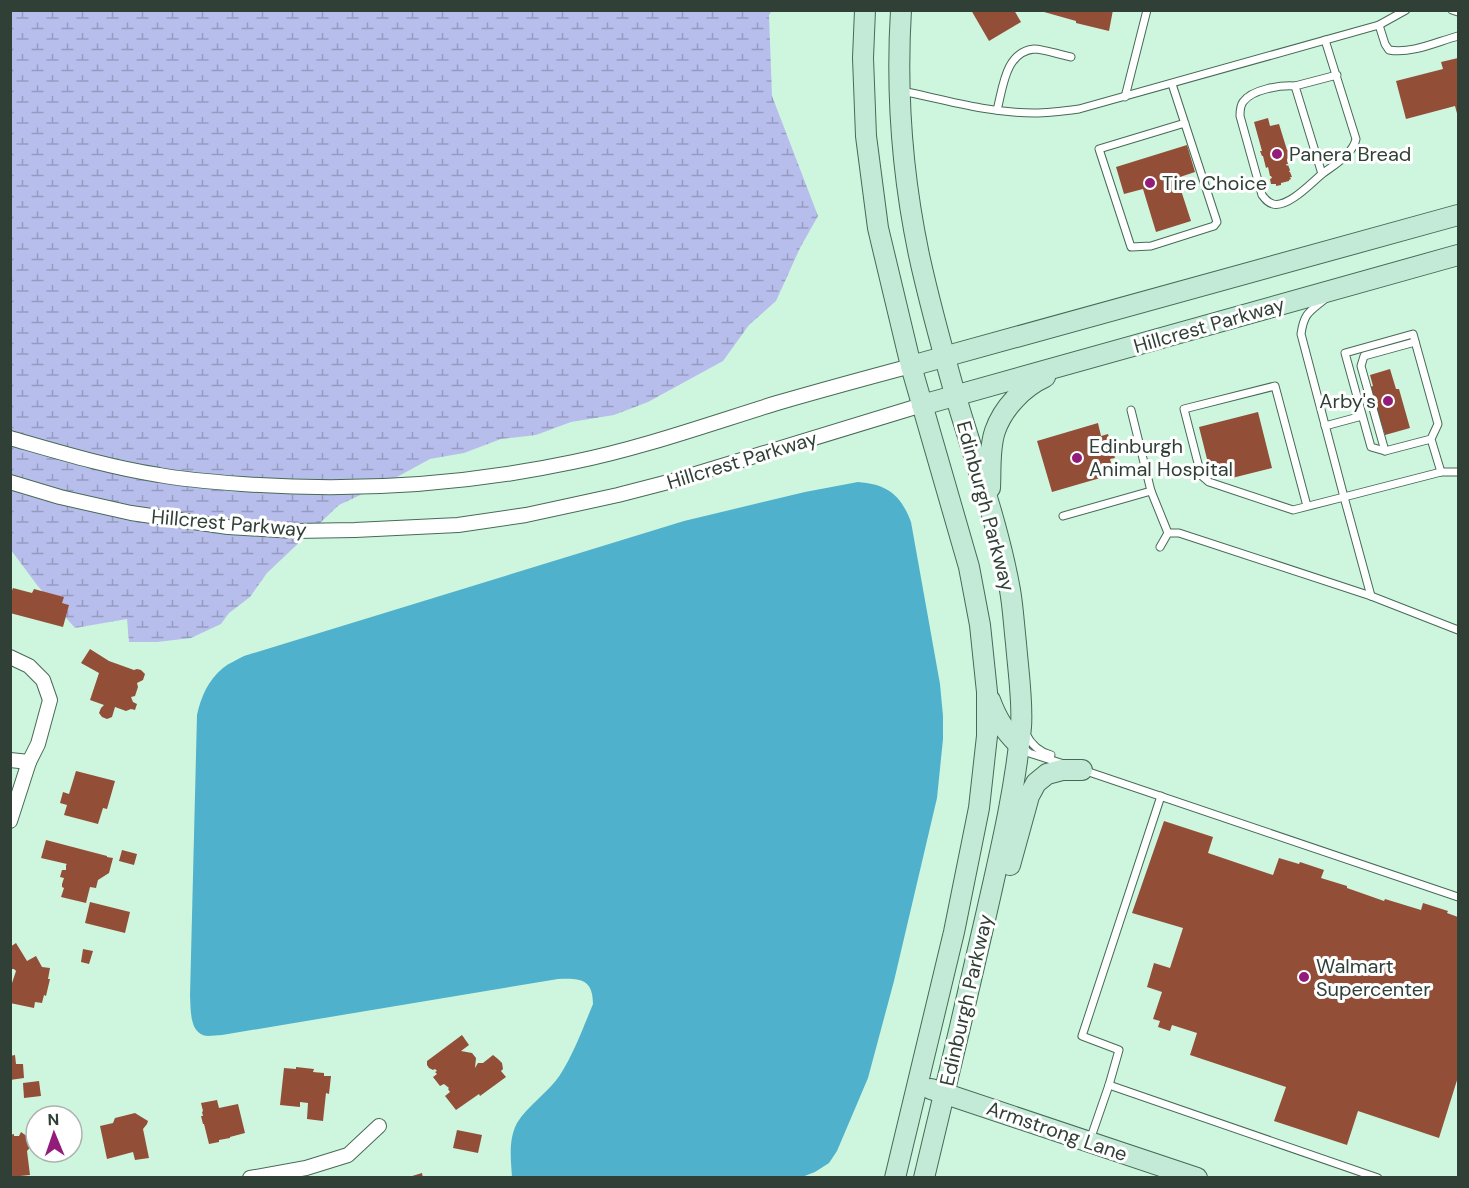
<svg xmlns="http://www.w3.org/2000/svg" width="1469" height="1188" viewBox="0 0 1469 1188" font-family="'DM Sans',sans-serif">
<defs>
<pattern id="wetland-marsh" width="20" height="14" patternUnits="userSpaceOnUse" patternTransform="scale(1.5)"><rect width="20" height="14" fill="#b8beec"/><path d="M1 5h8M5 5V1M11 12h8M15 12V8" fill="none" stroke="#969cc0"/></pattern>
</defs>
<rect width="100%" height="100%" fill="#cef6de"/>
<!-- wetland -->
<polygon fill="url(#wetland-marsh)" points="11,11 772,11 769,15 772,96 818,216 800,248 776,301 749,325 723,361 648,402 614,415 571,422 536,435 501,439 464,453 430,459 386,483 339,505 267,573 250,597 229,613 221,624 191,638 157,642 129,642 127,619 75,628 37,585 11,550"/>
<!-- water -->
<path fill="#4fb1cb" d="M858 482C887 484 901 495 911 522L940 684 943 716V739L937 798 894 981 868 1078 837 1151 829 1163 815 1172 802 1177H512C511 1160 508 1140 517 1123 528 1105 548 1093 560 1075 574 1053 583 1028 593 1004 593 979 580 978 558 979L222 1035C218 1035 212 1036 208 1036 189 1035 191 1010 190 996L197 715C201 697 208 680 223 668 229 663 237 660 244 656L684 521 805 492Z"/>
<!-- building -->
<g fill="#934e38">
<polygon points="971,10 1014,10 1021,22 989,41"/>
<polygon points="1037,10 1113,10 1109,31 1076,23 1076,21"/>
<polygon points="1458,58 1458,117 1455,106 1406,119 1396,81 1443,69 1441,62"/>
<polygon points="1268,118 1270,126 1279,124 1287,150 1292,149 1294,157 1287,159 1288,164 1286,164 1287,166 1288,165 1290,170 1289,172 1290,172 1292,177 1290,177 1291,179 1289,180 1289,181 1281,183 1281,185 1276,186 1276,184 1271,184 1270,179 1272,178 1271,176 1270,176 1268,167 1266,168 1263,156 1262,156 1260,151 1262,151 1254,122"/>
<polygon points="1187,145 1195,172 1177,178 1191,221 1156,232 1143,189 1124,194 1116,167"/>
<polygon points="1390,369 1396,389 1399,389 1410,428 1385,435 1370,387 1373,386 1370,375"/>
<polygon points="1258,412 1272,468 1232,478 1229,466 1210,471 1199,427"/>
<polygon points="1098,423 1101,436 1108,434 1115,458 1110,459 1114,474 1052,492 1037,441"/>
<polygon points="13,588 32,593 34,589 64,597 62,603 69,605 63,627 10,613 10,595"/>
<polygon points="90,649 109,661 134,670 137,669 141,670 145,674 143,680 137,683 138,687 135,696 131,697 133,702 137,704 135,710 131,709 126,711 115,707 112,717 107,719 102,717 99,713 101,708 104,705 90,700 99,673 81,663"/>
<polygon points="76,771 115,781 107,809 103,808 98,824 64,815 67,805 60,803 63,792 69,794"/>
<polygon points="1164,821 1213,837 1208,853 1273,875 1279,858 1299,864 1300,862 1324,870 1321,878 1347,886 1347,888 1384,901 1385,899 1421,910 1423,903 1448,911 1447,913 1458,917 1458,1077 1439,1138 1358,1111 1347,1145 1274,1121 1286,1087 1190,1055 1197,1033 1172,1025 1170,1031 1158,1027 1160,1021 1153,1019 1162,992 1147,987 1154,963 1170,968 1183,928 1132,913"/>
<polygon points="46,840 107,856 107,857 113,858 109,873 98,880 96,888 90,887 86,903 61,897 64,888 62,887 62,884 64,878 60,877 62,870 66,870 66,865 67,864 41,858"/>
<polygon points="122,850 137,854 134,865 119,861"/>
<polygon points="90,902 130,912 125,933 85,923"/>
<polygon points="16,943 27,961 36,956 42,967 50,968 48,979 50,979 46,996 44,995 42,1003 35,1002 34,1008 10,1003 10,982 12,983 16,971 14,969 12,969 10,966 10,947"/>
<polygon points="83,949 93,951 89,964 81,962"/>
<polygon points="462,1035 469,1045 461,1051 472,1053 476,1058 475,1068 478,1063 483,1063 493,1055 498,1059 502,1063 503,1069 501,1071 506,1077 480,1096 479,1094 456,1110 445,1096 450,1092 448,1089 449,1088 444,1084 440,1086 433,1077 437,1074 435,1072 437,1071 435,1069 433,1070 429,1068 427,1065 427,1061"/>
<polygon points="15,1055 16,1064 23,1064 24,1078 10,1080 10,1056"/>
<polygon points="296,1067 314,1069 313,1072 324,1073 324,1076 331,1076 329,1094 326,1093 323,1121 307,1119 308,1103 300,1102 300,1107 280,1105 284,1068 296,1069"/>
<polygon points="39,1081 41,1096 24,1098 23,1083"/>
<polygon points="217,1100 219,1108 238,1104 245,1133 230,1137 230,1138 219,1140 219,1142 209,1144 204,1124 203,1124 201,1116 203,1116 202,1112 203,1111 201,1103"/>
<polygon points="135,1113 148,1121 147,1124 143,1129 149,1158 135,1160 133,1152 107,1159 100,1126 113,1123 115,1118"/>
<polygon points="457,1130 482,1135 478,1153 453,1148"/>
<polygon points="21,1132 35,1142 27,1151 30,1175 10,1177 10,1135 14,1134 14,1136 19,1136"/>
<polygon points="422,1173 423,1178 409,1178 409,1177"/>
</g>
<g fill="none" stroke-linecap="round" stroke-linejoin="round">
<!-- lane casing -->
<g stroke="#476a56" stroke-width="9">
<g id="lane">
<polyline points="1452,10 1458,12"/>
<path d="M1379 25 1385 44 1389 50C1412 54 1436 42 1458 36"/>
<path d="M1325 40 1356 139C1353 154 1334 165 1322 174L1295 86 1337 75"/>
<polyline points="1172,84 1217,222 1214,226 1151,246 1131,247 1099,149 1185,123"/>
<path d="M1295 86C1281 85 1252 89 1243 102 1240 106 1240 111 1240 116L1262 195C1265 199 1268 203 1273 204 1288 208 1311 183 1322 174"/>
<path d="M902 91C945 100 989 113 1034 113 1049 113 1064 111 1079 109L1379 25 1406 10"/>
<polyline points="1125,97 1147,10"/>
<path d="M997 110C1003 88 1005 52 1034 49 1042 49 1062 55 1071 57"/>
<polyline points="1131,410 1151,491 1168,533"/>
<polyline points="1325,426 1362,416"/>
<polyline points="1431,439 1385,451 1371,447 1345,353 1413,334 1438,424 1431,439 1441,472"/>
<polyline points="1385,451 1361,366 1364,356 1415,342"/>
<path d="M1307 506 1275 386 1184 409 1201 475 1209 482 1293 510 1344 497 1301 334C1304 313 1309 312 1325 299"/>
<polyline points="1063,516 1151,491"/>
<polyline points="1160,547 1168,533 1179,533 1371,596 1458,630"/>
<polyline points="1371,596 1344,497 1441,472 1458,472"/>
<path d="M1026 734C1031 744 1040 752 1051 755"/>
<polyline points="1022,747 1029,753 1064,764"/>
<polyline points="1083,770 1458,897"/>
<polyline points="1109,1085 1378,1178"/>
<polyline points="1090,1140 1109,1085 1119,1050 1082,1036 1161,796"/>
</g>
</g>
<!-- street casing -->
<g stroke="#476a56" stroke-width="16">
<g id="street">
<path d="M10 438C59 452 108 467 159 475 186 480 214 482 242 484 352 492 464 485 573 462 642 448 709 424 777 403 822 390 866 378 911 366"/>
<polyline points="10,482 60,497 131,513 228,527 294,531 355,530 458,525 526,515 618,495 676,480 922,405"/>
<polyline points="10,657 29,666 43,680 50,700 38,744 29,762 10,821"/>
<polyline points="10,760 29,762"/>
<polyline points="250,1178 306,1168 348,1155 379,1126"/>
</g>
</g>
<!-- secondary casing -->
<g stroke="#476a56" stroke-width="22">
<g id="secondary">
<polyline points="865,10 863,58 866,136 878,228 911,366 969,567 980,625 987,692 987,736 979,808 954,932 895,1178"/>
<path d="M901 10C896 92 902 174 919 255 929 301 942 348 955 394 974 459 998 523 1010 590 1013 607 1014 626 1016 643 1018 669 1023 702 1021 727 1015 791 1000 853 986 915 966 1003 945 1090 924 1178"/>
<polyline points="911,366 1458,215"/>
<polyline points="922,405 1458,255"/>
<path d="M990 488C991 470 989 449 995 431 1003 408 1023 387 1045 377"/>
<path d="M990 700C997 719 1004 730 1018 744"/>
<polyline points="1010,865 1029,796 1036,783 1047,774 1062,770 1082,770"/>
<polyline points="931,1089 1197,1178"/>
</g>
</g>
<!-- lane -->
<use href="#lane" stroke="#fff" stroke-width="7"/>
<!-- street -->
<use href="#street" stroke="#fff" stroke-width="14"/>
<!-- secondary -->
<use href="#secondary" stroke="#c3ead7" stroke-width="20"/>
</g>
<!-- markers -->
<g fill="#921c79" stroke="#fff" stroke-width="2">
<circle cx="1277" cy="154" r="6"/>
<circle cx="1150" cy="183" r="6"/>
<circle cx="1388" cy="401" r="6"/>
<circle cx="1077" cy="458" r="6"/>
<circle cx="1304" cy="977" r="6"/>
</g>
<g text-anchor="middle" stroke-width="6" stroke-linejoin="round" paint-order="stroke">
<!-- poi labels -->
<g font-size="20" fill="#304037" stroke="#fff" text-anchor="start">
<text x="1289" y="161">Panera Bread</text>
<text x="1162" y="190">Tire Choice</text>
<text x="1376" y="408" text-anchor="end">Arby's</text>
<text x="1089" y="453">Edinburgh<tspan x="1089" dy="23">Animal Hospital</tspan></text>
<text x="1316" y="973">Walmart<tspan x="1316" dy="23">Supercenter</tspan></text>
</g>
<!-- street labels -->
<g font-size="20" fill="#304037" stroke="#fff">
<text transform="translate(1209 325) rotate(-16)" y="7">Hillcrest Parkway</text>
<text transform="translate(742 460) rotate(-17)" y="7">Hillcrest Parkway</text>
<text transform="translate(986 506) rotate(75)" y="7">Edinburgh Parkway</text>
<text transform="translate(229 523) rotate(5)" y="7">Hillcrest Parkway</text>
<text transform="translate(966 1000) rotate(-77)" y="7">Edinburgh Parkway</text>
<text transform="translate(1057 1131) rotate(19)" y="7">Armstrong Lane</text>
</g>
</g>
<!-- border -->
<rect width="1469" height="1188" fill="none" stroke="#304037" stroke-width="24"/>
<!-- north arrow -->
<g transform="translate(54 1134) rotate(358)"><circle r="28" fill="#ffffff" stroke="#acb3af" stroke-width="1.5"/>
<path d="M0-4.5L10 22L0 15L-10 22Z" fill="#921c79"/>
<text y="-9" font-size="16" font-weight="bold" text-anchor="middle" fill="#304037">N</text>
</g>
</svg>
